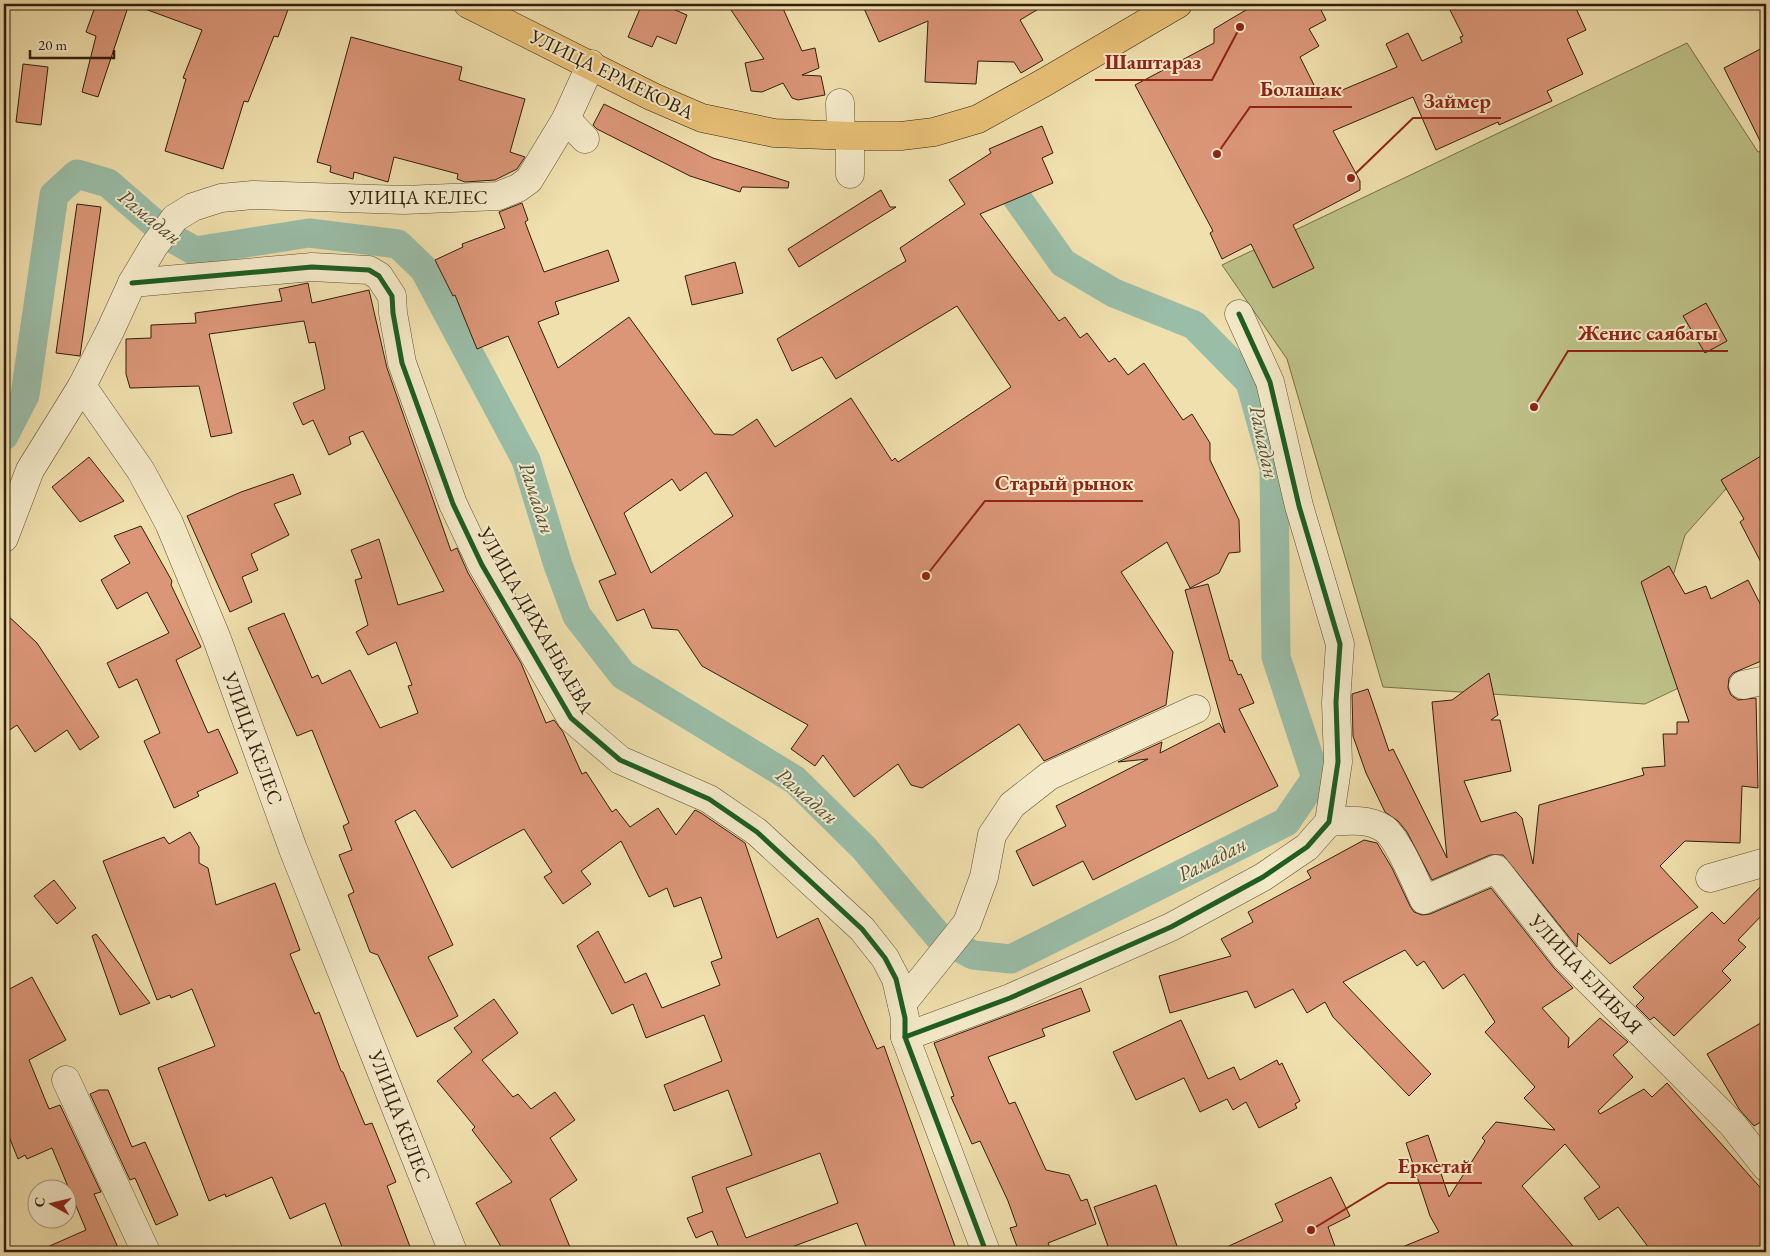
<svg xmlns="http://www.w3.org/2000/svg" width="1770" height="1256" viewBox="0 0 1770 1256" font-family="'EB Garamond',serif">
<rect width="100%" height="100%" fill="#f0e0ad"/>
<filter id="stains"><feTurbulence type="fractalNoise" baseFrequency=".004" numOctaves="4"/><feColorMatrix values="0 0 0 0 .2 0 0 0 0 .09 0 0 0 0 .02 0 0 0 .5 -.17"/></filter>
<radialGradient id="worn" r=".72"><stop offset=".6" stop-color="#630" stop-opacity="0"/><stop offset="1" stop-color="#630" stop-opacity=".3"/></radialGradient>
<!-- green -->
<polygon fill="#bdc187" stroke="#767048" points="1687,43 1758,152 1766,150 1766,455 1741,472 1685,535 1664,607 1691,682 1645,704 1383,687 1287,359 1222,265"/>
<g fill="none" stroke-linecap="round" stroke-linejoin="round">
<!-- canal -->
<polyline stroke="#9abda8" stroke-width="29" points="4,436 25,395 54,195 77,174 108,183 170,237 195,251 309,233 398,244 424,269 526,460 558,565 577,616 623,675 795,780 864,848 939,937 973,955 1011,959 1286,822 1316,778 1276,657 1274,468 1250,382 1194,325 1114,293 1063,263 1017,198"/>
</g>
<!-- building -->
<g fill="#db9678" stroke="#301e0a" fill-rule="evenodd">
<polygon points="96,4 129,4 98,97 82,92 96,36 86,32"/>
<polygon points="137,4 290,4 278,37 274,36 248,102 244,101 223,169 165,151 186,79 183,78 202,30 137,6"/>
<polygon points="642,4 661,4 687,15 676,44 657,36 652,47 628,37"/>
<polygon points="727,4 781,4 802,51 815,48 819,68 802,75 821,76 825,95 798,100 792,98 783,83 762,92 751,91 745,63 764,59"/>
<polygon points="862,4 1047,4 1020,20 1043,60 1021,73 1014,62 978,61 976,84 925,82 928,21 879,42"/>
<polygon points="1256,4 1318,4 1326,20 1309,29 1319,46 1300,57 1321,99 1397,67 1386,44 1408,33 1422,61 1462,42 1460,37 1463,36 1447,4 1574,4 1586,30 1567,39 1583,74 1547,91 1552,101 1499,125 1498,122 1436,150 1413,97 1333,131 1360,181 1360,190 1293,225 1314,268 1273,288 1251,244 1222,259 1210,233 1213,231 1135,85 1214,43 1214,29"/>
<polygon points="351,37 462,67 459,80 525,99 510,152 525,157 517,169 495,180 465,182 457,179 458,174 394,157 388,182 354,172 353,179 330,172 331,166 317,162"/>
<polygon points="1766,46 1766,153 1724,68"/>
<polygon points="23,64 48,67 41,125 16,122"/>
<polygon points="604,104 713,158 789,182 788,188 742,187 740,192 690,176 597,129 593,125"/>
<path d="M1042 126 1053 153 1042 158 1053 183 980 214 1059 321 1065 317 1080 338 1087 333 1109 362 1115 358 1128 375 1144 363 1183 420 1192 414 1210 443V460L1239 520 1240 552 1229 553 1219 573 1190 588 1167 542 1121 572 1173 652 1166 705 1044 761 1019 724 922 788 911 785 898 764 854 797 823 755 815 766 791 749 808 725 702 666 678 630 652 628 644 609 617 621 599 581 616 574 508 336 477 349 455 295 453 296 435 260 463 247 462 244 505 228 499 212 522 203 528 220 525 222 544 272 608 250 619 281 555 302 559 314 538 322 558 368 629 317 714 434 733 435 757 419 775 447 851 398 892 461 895 458 898 462 1011 387 957 306 836 379 822 357 792 371 777 339 906 261 900 248 965 204 949 180 991 153 989 149ZM706 472 733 516 651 573 624 513 672 479 680 491Z"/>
<polygon points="881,190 890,207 896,207 799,267 788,249"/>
<polygon points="77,204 101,207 80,356 56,353"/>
<polygon points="735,262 743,293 692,305 685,276"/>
<path d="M308 283 312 303 369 290 387 368 451 551 457 548 468 573 521 663 546 723 554 720 563 732 582 774 586 772 612 812 616 809 630 827 658 808 676 835 695 810 701 813 745 843 777 938 818 918 877 1049 884 1046 957 1252H868L857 1223 778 1252H713V1250L719 1248 712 1231 696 1238 687 1218 703 1212 692 1177 752 1155 728 1090 674 1111 664 1085 722 1061 704 1015 646 1038 633 1004 612 1014 577 946 598 931 625 983 646 973 662 1008 720 985 711 962 722 958 701 897 674 907 667 888 649 897 621 841 581 871 591 884 563 904 544 877 552 872 524 829 452 868 415 810 395 821 453 945 428 957 458 1016 417 1037 378 955 370 952 348 895 354 892 339 855 352 850 343 826 349 823 312 730 297 736 248 628 284 613 312 678 318 675 322 684 350 670 380 728 418 713 408 686 412 685 396 642 368 655 356 632 368 625 355 580 362 578 351 550 379 539 398 605 444 591 363 431 349 437 351 444 329 455 313 420 303 425 293 403 325 389 315 342 309 343 304 321 209 334 232 433 211 437 199 386 130 388 126 374V339L151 338V325L196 323 195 313 282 301 279 289ZM820 1153 838 1203 746 1238 726 1188Z"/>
<polygon points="1706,303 1727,341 1705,353 1683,316"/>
<polygon points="1766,453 1766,572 1740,522 1744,519 1721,480"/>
<polygon points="89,457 124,501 80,522 52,487"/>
<polygon points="293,474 301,494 274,504 289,535 251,554 258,570 242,577 252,602 230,612 187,516 241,492"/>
<polygon points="141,526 172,581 171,585 201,647 176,660 208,733 218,729 238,773 197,792 199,796 174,808 144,741 160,733 137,679 119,688 107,663 169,633 147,592 117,609 101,580 130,563 114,536"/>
<polygon points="1669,566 1685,594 1706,586 1711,599 1748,580 1766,615 1766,659 1733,673 1729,678 1728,688 1731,695 1738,700 1756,698 1758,788 1742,786 1740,843 1685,841 1660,866 1698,907 1610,964 1578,933 1577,947 1503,855 1490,855 1432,880 1407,832 1398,821 1385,812 1366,773 1353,736 1352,694 1368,689 1389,751 1393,749 1447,858 1432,702 1452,700 1489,673 1498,715 1491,720 1500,720 1511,771 1464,781 1481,822 1516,812 1522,818 1533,864 1539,805 1644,775 1642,768 1665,766 1663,734 1677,734 1677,722 1689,722 1641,582"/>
<polygon points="1208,584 1230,661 1232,660 1238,675 1241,674 1254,703 1239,709 1278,786 1093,880 1083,861 1033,886 1016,851 1066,826 1056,806 1148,759 1118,762 1162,742 1160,753 1219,723 1225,733 1185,590"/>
<polygon points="4,612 37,643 99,737 80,750 67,730 35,752 17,725 4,734"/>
<polygon points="190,832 199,847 199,863 208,868 216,905 275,883 300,950 290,954 315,1014 319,1012 341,1071 343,1072 365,1125 372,1123 396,1182 387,1186 412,1252 344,1252 325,1203 290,1219 272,1177 226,1197 225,1194 209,1201 158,1068 215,1046 192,989 171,998 170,995 157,1000 103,861 164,837 169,844"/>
<polygon points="1364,840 1377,843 1392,868 1410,906 1414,912 1422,915 1430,914 1491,888 1554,968 1573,988 1542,1008 1569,1038 1568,1048 1600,1018 1628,1042 1613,1055 1633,1077 1598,1111 1600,1114 1644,1089 1652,1097 1667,1083 1766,1194 1766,1245 1758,1252 1652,1252 1618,1207 1599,1220 1584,1198 1600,1187 1565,1144 1522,1186 1578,1252 1390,1252 1439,1232 1430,1216 1406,1143 1428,1135 1449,1197 1485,1141 1482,1138 1496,1122 1555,1130 1524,1098 1535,1087 1485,1032 1495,1022 1464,974 1443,989 1424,961 1417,966 1405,950 1343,982 1431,1074 1409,1096 1333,1017 1325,1002 1307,1013 1293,989 1255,1008 1247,991 1170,1013 1159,976 1231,956 1221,939 1253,922 1248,912 1311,878 1307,871"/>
<polygon points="54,880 76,908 57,924 34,896"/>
<polygon points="1766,881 1766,911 1738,940 1746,947 1722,971 1731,980 1674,1036 1654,1017 1650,1020 1636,1006 1644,998 1633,987 1712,912 1724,924"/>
<polygon points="96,934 150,1003 120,1015 92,936"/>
<polygon points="32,977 66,1040 29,1060 49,1109 60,1105 101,1192 94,1194 120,1252 36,1252 86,1230 52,1148 27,1159 25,1155 18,1159 4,1124 4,992"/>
<polygon points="1081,988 1090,1011 1042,1029 1045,1036 988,1057 1009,1104 1015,1102 1046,1170 1069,1175 1081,1201 1087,1199 1096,1224 1048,1243 1052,1252 1019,1252 1010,1228 1017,1226 1008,1201 980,1141 972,1144 951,1097 954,1096 934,1043"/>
<polygon points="494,999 518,1033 482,1060 513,1097 518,1094 531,1109 555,1092 575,1120 550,1138 577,1180 550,1199 572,1252 504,1252 476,1203 512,1182 472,1130 475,1127 437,1081 472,1052 454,1028"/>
<polygon points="1181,1020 1208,1079 1234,1067 1240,1080 1277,1060 1279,1065 1282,1063 1300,1101 1295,1104 1297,1108 1259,1128 1246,1102 1233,1110 1227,1099 1200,1112 1184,1078 1136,1100 1113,1052"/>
<polygon points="1766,1020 1766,1119 1754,1126 1739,1109 1707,1054"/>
<polygon points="99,1090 108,1090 132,1147 145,1142 178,1215 156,1225 135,1178 130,1180 90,1094"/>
<polygon points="1331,1177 1350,1216 1328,1227 1337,1252 1216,1252 1283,1221 1275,1204"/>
<polygon points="1156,1185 1179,1252 1110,1252 1094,1207"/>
</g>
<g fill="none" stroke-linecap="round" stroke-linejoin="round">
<!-- minor casing -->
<g stroke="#604e33" stroke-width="29">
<g id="minor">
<polyline points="840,103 841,136"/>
<polyline points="566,119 585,139"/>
<polyline points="850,136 850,174"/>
<polyline points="132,283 312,267 369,270 379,276 392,296 393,313 402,363 453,504 482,565 571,718 620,760 709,799 757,832 862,929 885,958 896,979 905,1018 905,1037 986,1252"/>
<polyline points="82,386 141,471 169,523 217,639 293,849 453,1252"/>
<polyline points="4,538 30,470 82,386 111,329 132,283 154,246 175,218 193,207 221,198 253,195 404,200 498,196 518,188 529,180 566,119 591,64"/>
<polyline points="1743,685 1766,680"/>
<path d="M1329 822C1347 821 1367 818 1383 828 1396 835 1417 885 1424 900L1496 869 1566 958 1732 1124 1766 1167"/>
<polyline points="1710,878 1766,862"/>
<polyline points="902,1004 967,923 984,877 992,835 1012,805 1049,776 1196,709"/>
<polyline points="905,1037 1010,998 1171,927 1263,877 1307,847 1329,822 1338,762 1336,702 1340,644 1299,506 1270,382 1239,314"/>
<polyline points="66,1080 146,1252"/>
</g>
</g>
<!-- primary casing -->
<g stroke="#301e0a" stroke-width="29">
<polyline id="primary" points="468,4 653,97 702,118 774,133 850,136 901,136 934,132 978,119 1045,82 1178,4"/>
</g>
<!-- minor -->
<use href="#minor" stroke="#f5ebca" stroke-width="28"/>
<!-- primary -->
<use href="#primary" stroke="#e8c076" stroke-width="28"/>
<!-- cycleway casing -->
<g stroke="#f5ebca" stroke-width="8">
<g id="cycleway">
<polyline points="132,283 312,267 369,270 379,276 392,296 393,313 402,363 453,504 482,565 571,718 620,760 709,799 757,832 862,929 885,958 896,979 905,1018 905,1037 986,1252"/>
<polyline points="905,1037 1010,998 1171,927 1263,877 1307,847 1329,822 1338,762 1336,702 1340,644 1299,506 1270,382 1239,314"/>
</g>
</g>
<!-- cycleway -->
<use href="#cycleway" stroke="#1b5e20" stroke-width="5"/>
</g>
<g text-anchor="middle" stroke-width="4" stroke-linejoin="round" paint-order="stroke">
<!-- street labels -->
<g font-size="20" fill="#301e0a" stroke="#f5ebca">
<text transform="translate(612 74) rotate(26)" y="7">УЛИЦА ЕРМЕКОВА</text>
<text x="418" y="204">УЛИЦА КЕЛЕС</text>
<text transform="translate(536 620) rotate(60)" y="7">УЛИЦА ДИХАНБАЕВА</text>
<text transform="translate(253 738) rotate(70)" y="7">УЛИЦА КЕЛЕС</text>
<text transform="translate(1586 974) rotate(47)" y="7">УЛИЦА ЕЛИБАЯ</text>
<text transform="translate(400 1116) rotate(69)" y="7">УЛИЦА КЕЛЕС</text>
</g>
<!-- water labels -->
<g font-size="21" font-style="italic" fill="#504e39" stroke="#f5ebca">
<text transform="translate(150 217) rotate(39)" y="7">Рамадан</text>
<text transform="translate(1264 442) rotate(78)" y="7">Рамадан</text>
<text transform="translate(537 498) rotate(72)" y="7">Рамадан</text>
<text transform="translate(807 796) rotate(41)" y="7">Рамадан</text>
<text transform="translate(1212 859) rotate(-27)" y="7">Рамадан</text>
</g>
</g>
<!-- callouts -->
<path fill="none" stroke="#8f2418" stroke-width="2" d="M1240 27L1212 80H1095M1217 154L1250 107H1352M1351 178L1413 118H1501M1534 407L1568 351H1728M926 576L985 501H1143M1311 1230L1388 1183H1482"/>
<g fill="#8f2418" stroke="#f5ebca" stroke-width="2">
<circle cx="1240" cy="27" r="5"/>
<circle cx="1217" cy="154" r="5"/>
<circle cx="1351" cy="178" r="5"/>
<circle cx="1534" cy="407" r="5"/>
<circle cx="926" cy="576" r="5"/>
<circle cx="1311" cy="1230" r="5"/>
</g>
<g font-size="21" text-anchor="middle" font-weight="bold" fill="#8f2418" stroke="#f5ebca" stroke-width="4" stroke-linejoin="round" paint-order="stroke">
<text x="1153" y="69">Шаштараз</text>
<text x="1301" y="96">Болашак</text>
<text x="1457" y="108">Займер</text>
<text x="1648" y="340">Женис саябагы</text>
<text x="1064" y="490">Старый рынок</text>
<text x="1435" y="1173">Еркетай</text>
</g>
<!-- margin -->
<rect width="1770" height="1256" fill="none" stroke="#f0e0ad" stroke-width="20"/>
<rect x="5" y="5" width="1760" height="1246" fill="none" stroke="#301e0a" stroke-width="2.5"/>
<rect x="10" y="10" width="1750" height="1236" fill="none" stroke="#301e0a"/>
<!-- north arrow -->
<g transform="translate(52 1204) rotate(278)"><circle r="24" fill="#f5ebca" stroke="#a6997d"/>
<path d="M0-4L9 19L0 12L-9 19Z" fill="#8f2418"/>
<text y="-8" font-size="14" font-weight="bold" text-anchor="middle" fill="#301e0a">С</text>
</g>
<!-- scale -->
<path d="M30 50v8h84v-8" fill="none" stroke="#301e0a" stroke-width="2.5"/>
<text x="38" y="50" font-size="15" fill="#301e0a" stroke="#f5ebca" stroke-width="4" paint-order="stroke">20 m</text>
<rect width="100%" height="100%" filter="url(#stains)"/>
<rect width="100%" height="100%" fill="url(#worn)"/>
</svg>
